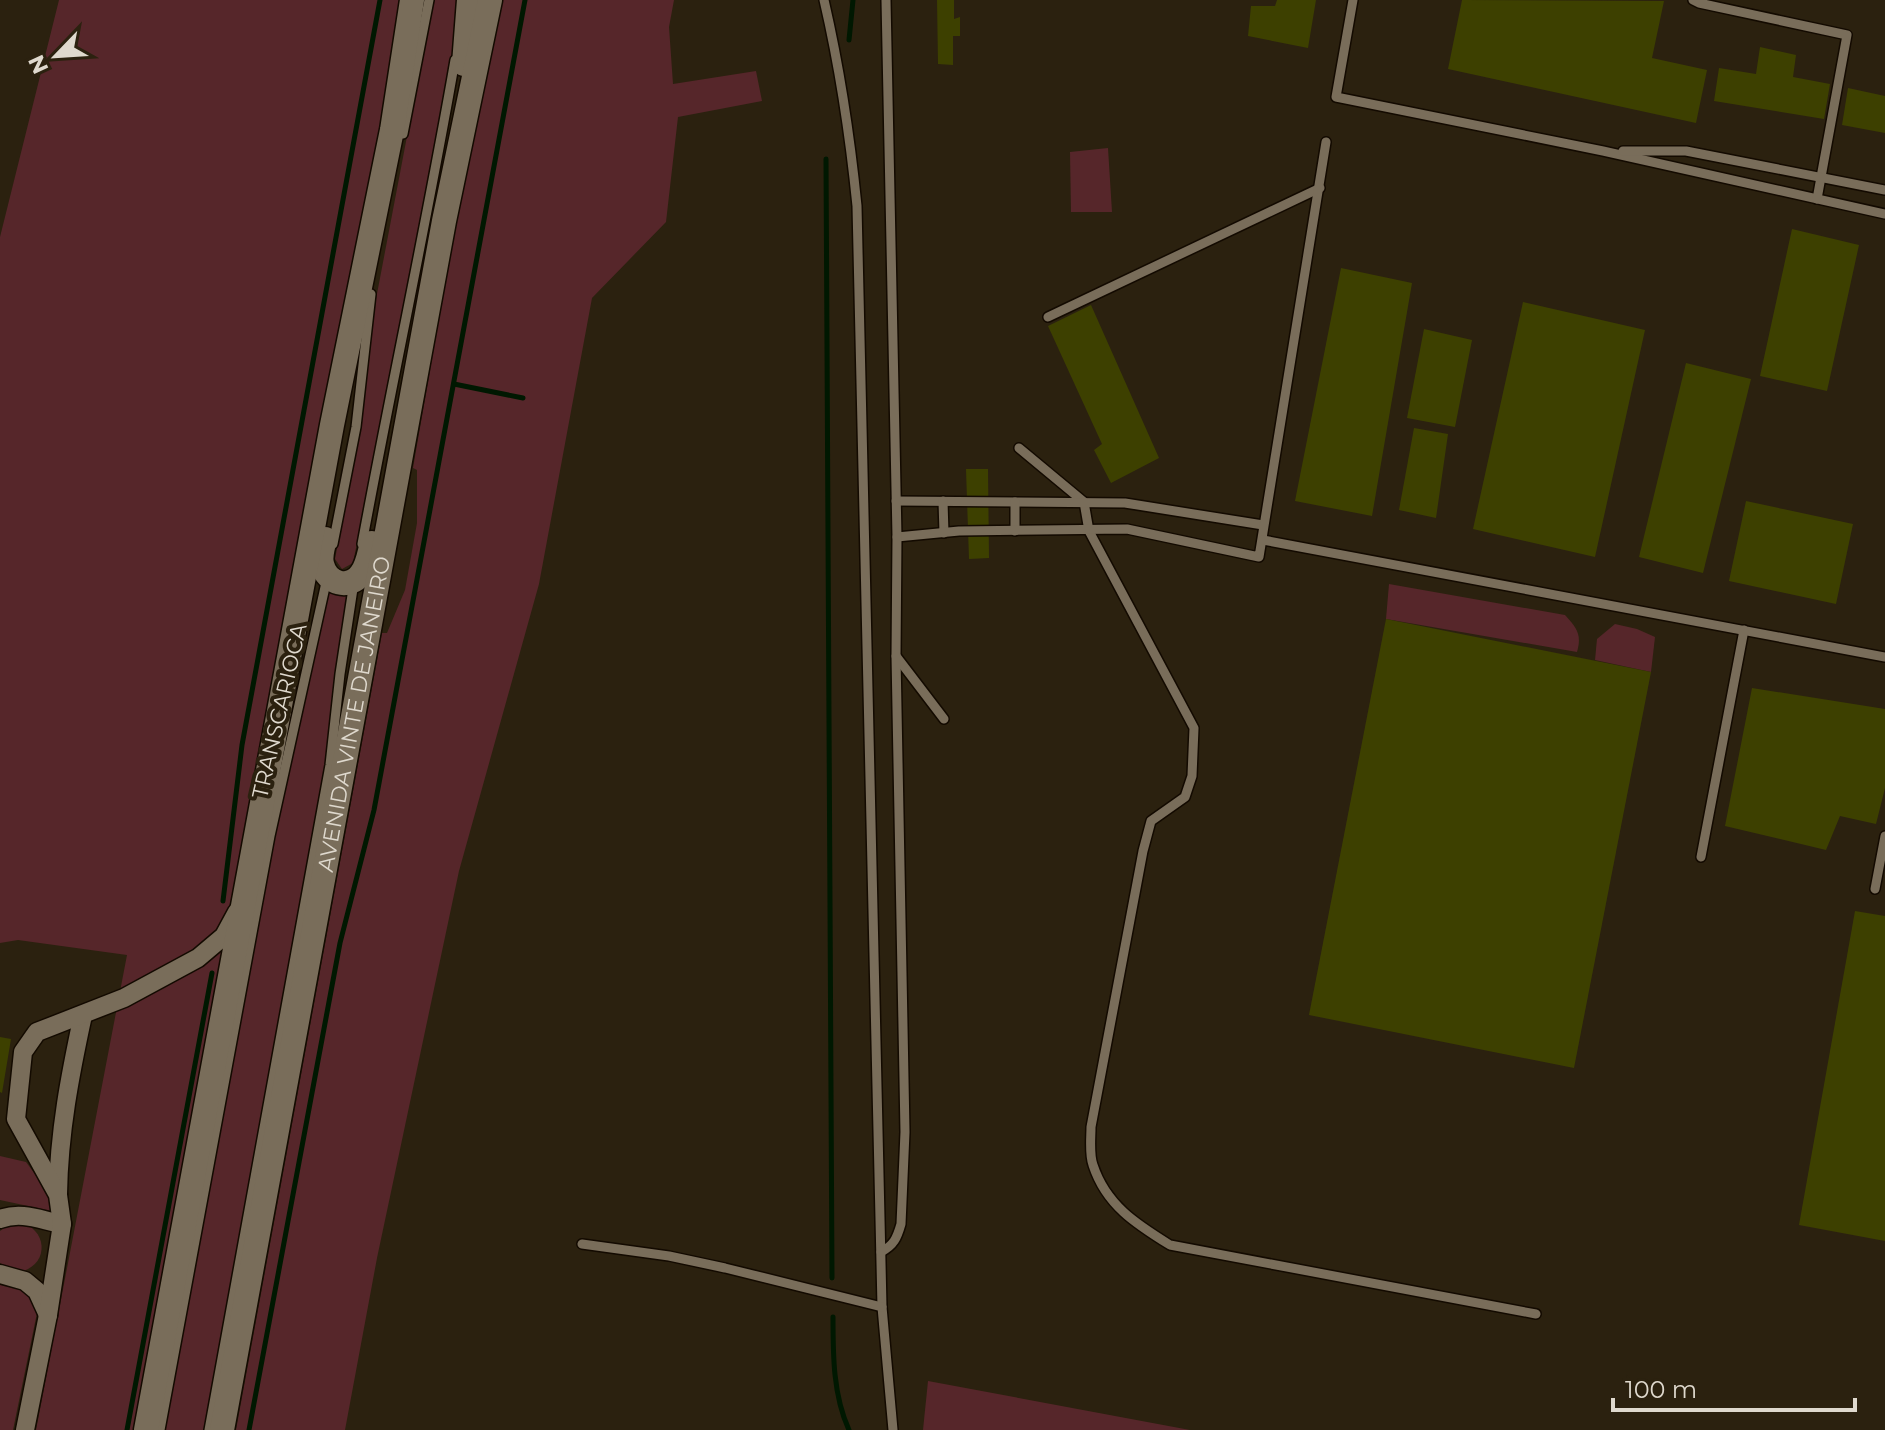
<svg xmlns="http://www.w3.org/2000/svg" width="1885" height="1430" viewBox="0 0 1885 1430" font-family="Montserrat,sans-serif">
<rect width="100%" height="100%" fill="#2b210f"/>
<!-- green -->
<g fill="#56262a">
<polygon points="59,0 403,0 140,1430 36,1430 127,955 18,940 0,943 0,237"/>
<polygon points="433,0 464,0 463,7 353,563 342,569 335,559 361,425 376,299"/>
<polygon points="502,0 674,0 669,27 673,84 756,71 762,101 678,117 666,222 592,298 539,584 459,871 377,1258 345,1430 236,1430 382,633 387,633 405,590 417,523 417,470 413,468 463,180"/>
<polygon points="1108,148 1112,212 1071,212 1070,152"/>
<path d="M1389 584 1565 615C1577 628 1582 635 1577 652L1386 619Z"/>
<polygon points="328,589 349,593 337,660 326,758 204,1430 165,1430 275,835"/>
<polygon points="1615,624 1637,629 1655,637 1651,672 1595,660 1597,639"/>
<polygon points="0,1156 26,1162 58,1205 56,1212 0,1200"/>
<path d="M23 1223C50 1233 47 1268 18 1272L0 1263V1231L7 1226Z"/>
<path d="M0 1284C20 1288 28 1289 38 1308L13 1430H0Z"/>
<polygon points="928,1381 1190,1430 923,1430"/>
</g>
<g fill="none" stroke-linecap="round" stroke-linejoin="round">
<!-- stream -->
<g stroke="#001801" stroke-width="5">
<polyline points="849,40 853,0"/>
<polyline points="826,159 832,1278"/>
<polyline points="454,384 523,398"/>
<polyline points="223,901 242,745 380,0"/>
<path d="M833 1317C833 1355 833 1395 849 1430"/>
<polyline points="127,1430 212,973"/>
<polyline points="249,1430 340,943 374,810 525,0"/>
</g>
</g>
<!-- building -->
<g fill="#3d4000">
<polygon points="937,0 954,0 954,19 960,17 960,36 953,36 953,65 938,64"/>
<polygon points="1277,0 1316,0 1308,48 1248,36 1251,6 1275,6"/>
<polygon points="1462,0 1664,1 1652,58 1707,70 1696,123 1448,69"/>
<polygon points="1760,47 1796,55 1793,77 1830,84 1824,119 1714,101 1719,68 1756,74"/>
<polygon points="1848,88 1885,96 1885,133 1842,125"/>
<polygon points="1792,229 1859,245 1827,391 1760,376"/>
<polygon points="1341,268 1412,283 1372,516 1295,501"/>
<polygon points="1523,302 1645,330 1595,557 1473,529"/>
<polygon points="1091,305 1159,458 1111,483 1094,450 1102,444 1048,326"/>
<polygon points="1424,329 1472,340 1455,427 1407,418"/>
<polygon points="1686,363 1751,379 1703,573 1639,557"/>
<polygon points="1414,428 1448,434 1436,518 1399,510"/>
<polygon points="966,469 988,469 989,558 969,559"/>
<polygon points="1746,501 1853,524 1836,604 1729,581"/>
<polygon points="1386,619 1651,672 1574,1068 1309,1015"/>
<polygon points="1752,688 1885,709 1885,788 1876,824 1840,816 1826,850 1725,826"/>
<polygon points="1855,911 1885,916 1885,1241 1799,1225"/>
<polygon points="0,1037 11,1039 2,1093 0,1092"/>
</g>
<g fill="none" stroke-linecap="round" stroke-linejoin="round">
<!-- lane casing -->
<g stroke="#130a00" stroke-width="12">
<g id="lane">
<path d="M824 0C840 69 850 136 857 206L882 1307 893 1430"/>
<polyline points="1353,0 1336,97 1603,151 1885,214"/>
<polyline points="1693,0 1699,3 1847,35 1817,199"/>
<polyline points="403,134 429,0"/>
<polyline points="1623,151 1686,151 1885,190"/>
<polyline points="1048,317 1320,188"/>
<path d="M1019 448 1084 502 1089 531 1194 728 1192 776 1185 797 1151 821 1143 851 1091 1127C1091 1138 1089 1154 1093 1165 1106 1205 1136 1224 1170 1245L1536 1314"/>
<polyline points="896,501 1125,503 1263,525"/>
<polyline points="943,501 944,533"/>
<polyline points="1015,502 1015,531"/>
<polyline points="897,537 959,531 1127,529 1259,557 1326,142"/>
<polyline points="1263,540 1885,657"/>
<polyline points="333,544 356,427 371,294"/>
<path d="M362 544C392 382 427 222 455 60"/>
<polyline points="896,656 944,719"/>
<polyline points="1701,857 1744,630"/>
<polyline points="1875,889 1885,836"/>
<polyline points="582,1244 669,1256 725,1268 882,1307"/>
<path d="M881 1252C894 1245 897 1238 901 1224L905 1132 896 656 897 537 886 0"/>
<polyline points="160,1430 270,836 327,578"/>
<polyline points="209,1430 330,765 340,674 354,582"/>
</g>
</g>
<!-- street casing -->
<g stroke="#130a00" stroke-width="21">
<g id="street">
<path d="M58 1194C59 1132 70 1075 83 1015"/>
<path d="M0 1219C22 1211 40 1220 62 1224"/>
<polyline points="0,1274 25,1281 37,1291 48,1315"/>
<polyline points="25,1430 48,1315 62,1224 58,1195 16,1119 23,1052 37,1032 124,998 198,958 224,936 237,912"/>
</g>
</g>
<!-- secondary casing -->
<g stroke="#130a00" stroke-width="27">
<g id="secondary">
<polyline points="464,64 469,0"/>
<path d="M325 539C323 547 320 556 322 564 327 584 349 590 361 574 368 565 369 553 372 543"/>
<polyline points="146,1430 332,425 392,130 412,0"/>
<path id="s1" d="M222 1430 444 221 490 0"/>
</g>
</g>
<!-- lane -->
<use href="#lane" stroke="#796d5a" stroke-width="9"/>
<!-- street -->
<use href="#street" stroke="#796d5a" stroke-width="18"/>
<!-- secondary -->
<use href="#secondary" stroke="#796d5a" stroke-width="24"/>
</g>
<g text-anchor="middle" stroke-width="8" stroke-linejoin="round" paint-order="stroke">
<!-- street labels -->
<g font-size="22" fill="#dfd9ce" stroke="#2b210f">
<text transform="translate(279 711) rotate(-77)" y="8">TRANSCARIOCA</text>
<text dy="8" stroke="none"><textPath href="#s1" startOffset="728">AVENIDA VINTE DE JANEIRO</textPath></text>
</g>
</g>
<!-- north arrow -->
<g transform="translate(56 56) rotate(245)" stroke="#2b210f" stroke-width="6" paint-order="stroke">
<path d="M0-6L14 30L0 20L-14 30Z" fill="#dfd9ce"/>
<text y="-12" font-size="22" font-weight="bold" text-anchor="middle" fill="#dfd9ce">N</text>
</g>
<!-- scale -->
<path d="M1613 1398v12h242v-12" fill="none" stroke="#dfd9ce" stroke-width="4"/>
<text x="1625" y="1398" font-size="24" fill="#dfd9ce" stroke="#2b210f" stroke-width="6" paint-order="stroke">100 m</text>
</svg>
